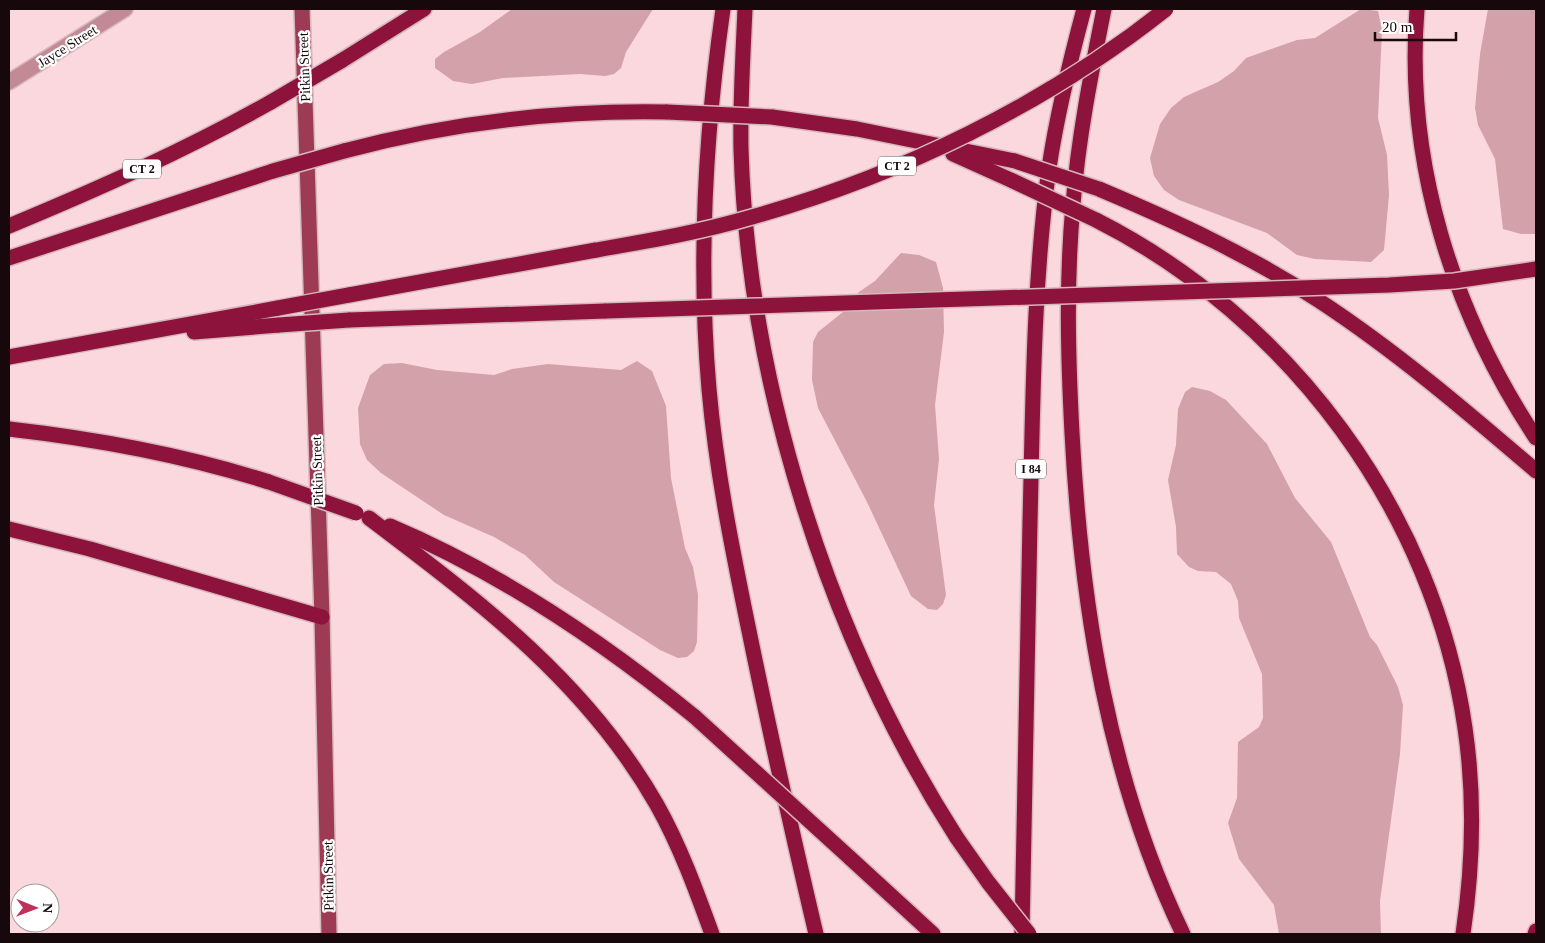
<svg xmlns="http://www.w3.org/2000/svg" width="1545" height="943" viewBox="0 0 1545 943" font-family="Georgia,serif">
<rect width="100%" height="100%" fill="#fbd8dd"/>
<!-- green -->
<g fill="#d3a1a9">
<polygon points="512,9 653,9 626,52 621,68 614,74 605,76 580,74 503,78 472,84 453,81 435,68 435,59 444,52 480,32"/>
<polygon points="1361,9 1378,11 1382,30 1378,118 1387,155 1389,195 1384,250 1371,262 1315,259 1297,255 1267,233 1179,200 1164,190 1154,176 1150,158 1160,124 1171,108 1184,97 1218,82 1234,71 1246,58 1297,40 1315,38"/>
<polygon points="1488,9 1536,9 1536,234 1521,234 1503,229 1495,159 1478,125 1475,108 1480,54"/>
<polygon points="901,253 919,255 936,262 943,288 944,332 935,405 939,459 934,505 946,595 943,604 937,610 928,609 911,596 867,502 818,408 812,380 813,342 818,332 848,308 859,292 875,281"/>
<polygon points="637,361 652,371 666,406 671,478 685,548 693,567 698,595 697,642 694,651 687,657 678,658 660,650 554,582 525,555 494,537 444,515 381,473 367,460 360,444 358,408 370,375 384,364 402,363 437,370 494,375 512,369 548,364 621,370"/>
<polygon points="1192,387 1210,391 1226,400 1267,444 1295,498 1331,542 1370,637 1377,645 1398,687 1403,705 1400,754 1380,901 1381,934 1279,934 1274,905 1239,859 1228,823 1237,798 1238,742 1259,727 1263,718 1262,674 1239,618 1238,601 1231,584 1216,572 1198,571 1189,567 1177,554 1176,527 1168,480 1176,445 1178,409 1185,392"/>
</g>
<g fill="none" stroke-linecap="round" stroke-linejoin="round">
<!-- minor casing -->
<g stroke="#d6b7bb" stroke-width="18">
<polyline id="minor" points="9,82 125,9"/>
</g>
<!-- major casing -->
<g stroke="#d6b7bb" stroke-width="18">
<polyline id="major" points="302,9 322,617 329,934"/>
</g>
<!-- highway casing -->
<g stroke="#d6b7bb" stroke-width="18">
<g id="highway">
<path d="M723 9C705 135 698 262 709 389 716 469 732 548 748 626 769 729 792 832 816 934"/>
<path d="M745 9C743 55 740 102 741 149 748 385 830 640 957 838"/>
<path d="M1104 9C1091 74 1078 139 1073 205 1066 281 1068 357 1072 433 1081 605 1108 778 1183 934"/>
<path d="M1417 9C1405 161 1452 312 1536 438"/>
<polyline points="341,61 424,9"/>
<polyline points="772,117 857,129 1015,161"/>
<path d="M344 151C449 123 559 110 667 112"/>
<polyline points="953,154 1013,181"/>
<path d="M1099 189C1175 221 1249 255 1318 300 1396 351 1466 411 1536 471"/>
<path d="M1096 220C1290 318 1434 512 1465 728 1475 796 1473 866 1463 934"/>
<path d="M9 226C98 189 186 150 271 102"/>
<polyline points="9,258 273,171"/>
<polyline points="349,295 596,250"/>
<polyline points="349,320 606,311"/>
<polyline points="194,332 279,325"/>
<polyline points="9,357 278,308"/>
<path d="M9 429C97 439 184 455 269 482"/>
<path d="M369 518C480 602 587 682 657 805 680 846 696 890 712 934"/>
<path d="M390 526C501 573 602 641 695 717"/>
<polyline points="9,529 90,549 322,617"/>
<polyline points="849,857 933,934"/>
<path d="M1022 933C1024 796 1027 659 1030 522 1033 404 1033 285 1049 168 1057 114 1070 61 1084 9"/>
<polyline points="1535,934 1536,931"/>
</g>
</g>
<!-- minor -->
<use href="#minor" stroke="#c28a94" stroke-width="15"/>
<!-- major -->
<use href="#major" stroke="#9d3b54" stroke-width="15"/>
<!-- highway -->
<use href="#highway" stroke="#8d133d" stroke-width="15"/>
<!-- highway-bridge casing -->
<g stroke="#d6b7bb" stroke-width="18" stroke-linecap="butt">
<g id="highway-bridge">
<polyline points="271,102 341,61"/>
<polyline points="667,112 772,117"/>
<polyline points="1015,161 1099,189"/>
<polyline points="273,171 344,151"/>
<polyline points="1013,181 1096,220"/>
<path d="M596 250C648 241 701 232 752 217 901 175 1045 105 1166 9"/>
<polyline points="278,308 349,295"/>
<polyline points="606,311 1389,285 1454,281 1536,269"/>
<polyline points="279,325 349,320"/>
<polyline points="269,482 356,513"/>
<polyline points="695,717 849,857"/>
<polyline points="957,838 988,882 1029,934"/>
</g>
</g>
<!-- highway-bridge -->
<use href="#highway-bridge" stroke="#8d133d" stroke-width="15"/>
</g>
<g text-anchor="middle" stroke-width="4.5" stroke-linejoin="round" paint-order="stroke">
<!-- shield labels -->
<g fill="#fff" stroke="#5c5254" stroke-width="1">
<rect x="878" y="156.5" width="38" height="19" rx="4"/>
<rect x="123" y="159.5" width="38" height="19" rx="4"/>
<rect x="1016" y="459.5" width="30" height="19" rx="4"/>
</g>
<g font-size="12" font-weight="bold" fill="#16080b">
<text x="897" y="170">CT 2</text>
<text x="142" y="173">CT 2</text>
<text x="1031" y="473">I 84</text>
</g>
<!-- street labels -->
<g font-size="14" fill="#16080b" stroke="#fff">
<text transform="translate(67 46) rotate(-32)" y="5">Jayce Street</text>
<text transform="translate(304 67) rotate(-92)" y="5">Pitkin Street</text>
<text transform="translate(317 471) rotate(-92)" y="5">Pitkin Street</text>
<text transform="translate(328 876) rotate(-91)" y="5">Pitkin Street</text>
</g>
</g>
<!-- border -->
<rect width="1545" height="943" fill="none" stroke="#16080b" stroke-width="20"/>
<!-- north arrow -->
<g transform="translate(35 908) rotate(91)"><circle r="24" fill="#ffffff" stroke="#a29c9d"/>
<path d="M0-4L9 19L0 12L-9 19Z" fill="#bf305b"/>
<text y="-8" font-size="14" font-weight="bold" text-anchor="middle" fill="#16080b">N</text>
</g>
<!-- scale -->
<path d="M1375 32v8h81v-8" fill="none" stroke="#16080b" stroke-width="2.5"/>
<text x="1382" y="32" font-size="15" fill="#16080b" stroke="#ffffff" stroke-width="4" paint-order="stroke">20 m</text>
</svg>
